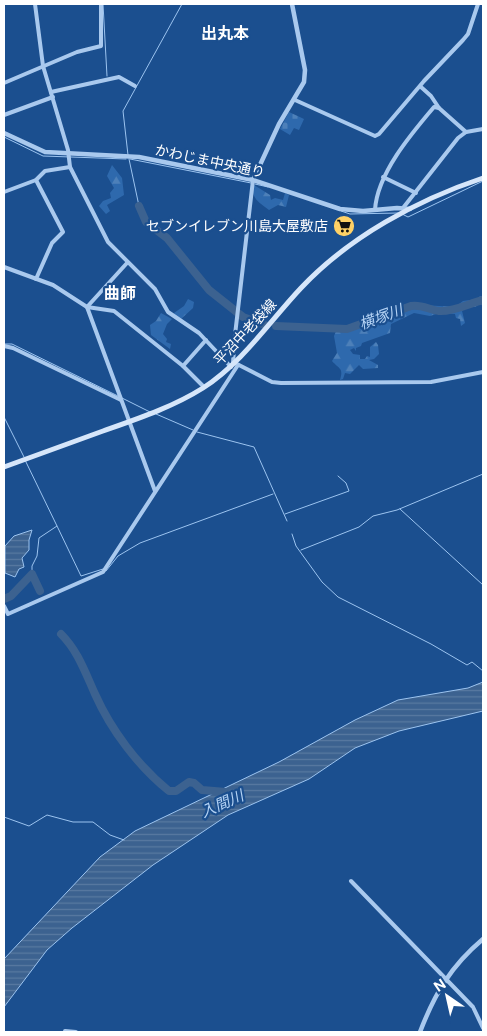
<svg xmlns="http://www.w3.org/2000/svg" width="487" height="1036" viewBox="0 0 487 1036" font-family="'Public Sans','Noto Sans JP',sans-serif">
<defs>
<pattern id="forest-firs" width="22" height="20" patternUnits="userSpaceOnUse" patternTransform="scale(1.25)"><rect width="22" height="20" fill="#2e69ad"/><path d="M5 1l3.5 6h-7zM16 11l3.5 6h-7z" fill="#4d80b9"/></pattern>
<pattern id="cemetery-stones" width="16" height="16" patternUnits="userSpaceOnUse" patternTransform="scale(1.25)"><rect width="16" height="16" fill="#2e69ad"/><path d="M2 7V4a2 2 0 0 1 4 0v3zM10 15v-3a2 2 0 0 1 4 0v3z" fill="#4d80b9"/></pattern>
<pattern id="water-rules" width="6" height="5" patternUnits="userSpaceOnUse" patternTransform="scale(1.25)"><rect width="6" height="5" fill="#3c6290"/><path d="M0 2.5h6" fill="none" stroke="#597aa1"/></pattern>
</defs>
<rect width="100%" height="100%" fill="#1b4f8f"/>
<!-- forest -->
<g fill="url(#forest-firs)">
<polygon points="112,165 122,178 124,195 107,205 110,211 106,214 99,206 103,201 111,198 110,193 114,188 107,176"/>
<path d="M254 185 270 195 271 200 275 198 283 200 285 193 289 195 286 207 278 205 269 210C259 202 253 200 252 187Z"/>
<path d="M480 296H483V306L480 304 475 307 470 306 462 311 465 323 461 326 460 319 456 318 455 314 439 313 430 316 414 313 391 324 390 333 362 343 361 346 356 348V351L354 348 350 350 353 354 360 355V359H365L367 356 370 357V347L376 342 378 345 379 354 374 359 369 360 378 365V368L363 369 359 365 350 374 345 373 343 379 340 380C344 368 339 369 332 361L337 353 334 336 337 329 340 330C351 319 375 325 384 312L391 313 398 308 404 309 407 304 455 307 463 301 477 299Z"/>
<polygon points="188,299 194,302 193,308 181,319 175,316 174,313 184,306"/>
<polygon points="161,313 172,319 167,324 163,334 167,339 166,342 171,344 170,349 151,335 150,325 156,321"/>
</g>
<!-- cemetery -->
<polygon fill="url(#cemetery-stones)" points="289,112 304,119 299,130 294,128 290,135 280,129"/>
<!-- water -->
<g fill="url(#water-rules)" stroke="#9cc4f0">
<polygon points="32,530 29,540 29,550 22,558 24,567 19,569 15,577 5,573 5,546 14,536"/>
<polygon points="483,682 483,711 399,731 355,748 309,779 228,815 153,865 72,928 47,950 4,1007 4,959 100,857 135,831 279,762 355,720 398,700 468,688"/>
</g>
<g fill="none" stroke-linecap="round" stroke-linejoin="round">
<!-- stream -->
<g stroke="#9cc4f0" stroke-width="1">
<polyline points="103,4 107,76"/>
<polyline points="4,137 43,156 126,159"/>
<polyline points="128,155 123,111 182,4"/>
<polyline points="129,159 139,206"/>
<polyline points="130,159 251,183"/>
<polyline points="255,184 268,187"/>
<polyline points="341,211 350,214 398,213"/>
<polyline points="402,214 408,217 483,181"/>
<polyline points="4,344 12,344 118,396"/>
<polyline points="122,398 150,412"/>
<polyline points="156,414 193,430"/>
<polyline points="4,417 24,457"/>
<polyline points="197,432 254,447 287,521"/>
<polyline points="25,460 57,526 39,538 37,556 32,566 32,574"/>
<polyline points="400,509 483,585"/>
<polyline points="285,514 349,491 346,483 338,476"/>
<polyline points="57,526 81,576 103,569"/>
<polyline points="292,534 296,546 322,582 338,597 431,644 467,665 472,662 483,671"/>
<polyline points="301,550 359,527 373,516 397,510 483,474"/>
<polyline points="106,571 118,556 140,543 273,494"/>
<polyline points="4,817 29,826 47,815 73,822 93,822 110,835 124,840"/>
</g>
<!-- river -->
<g stroke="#3c6290" stroke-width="8">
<polyline points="139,206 146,222 167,238 209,290 243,317 265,325"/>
<path d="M276 326 347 329 411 306C422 304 429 310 439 311 454 312 470 303 483 300"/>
<polyline points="4,599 11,596 32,574 40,591"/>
<path d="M61 634C78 651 85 672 95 694 111 730 138 766 169 791H176L189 782 194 783 202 790 226 792"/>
</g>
<!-- minor -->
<g stroke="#a9c9ee" stroke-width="4">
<polyline points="35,4 43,66 68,150 70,167 108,242 155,289 168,312 199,333 231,367"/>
<polyline points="4,83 77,52 101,46 101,4"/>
<polyline points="421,87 431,96 439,108 466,132"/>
<polyline points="51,92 119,77 135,86"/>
<polyline points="295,100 375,136 379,134 424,81 463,40 468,34 478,4"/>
<polyline points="4,115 53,97"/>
<polyline points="383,177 416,193"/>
<polyline points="36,180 63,232 52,243 36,279"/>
<polyline points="4,192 36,180 45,171 70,167"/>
<polyline points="403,208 458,138 466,132 483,129"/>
<path d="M375 210C377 174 411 134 434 107L439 108"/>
<polyline points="127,263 87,307 155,491"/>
<polyline points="4,267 53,285 87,307 114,311 183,366 204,387"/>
<polyline points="4,346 13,348 121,400"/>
<polyline points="233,363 235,335 253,180"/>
<polyline points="237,364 272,382 281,383 431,382 483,372"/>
<polyline points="183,366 206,340"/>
<polyline points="4,606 8,614 103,572 238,365"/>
<polyline points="351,881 473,1007 483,1028"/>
<polyline points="65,1031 76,1032"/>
</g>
<!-- tertiary -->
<g stroke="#a9c9ee" stroke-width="4.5">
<polyline points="4,133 45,152 139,157 253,180 340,209 363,211 397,208 410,209"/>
<polyline points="253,180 279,124 304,82 305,70 292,4"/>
<path d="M420 1032C435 993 451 966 483 939"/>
</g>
<!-- secondary -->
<path stroke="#d6e6fa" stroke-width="5" d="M4 467C37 455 70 443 103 431 137 419 173 407 203 388 243 362 269 322 301 288 349 237 417 200 483 178"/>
</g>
<!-- icons -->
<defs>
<g id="supermarket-disc" transform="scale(1.125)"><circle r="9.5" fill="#ffd166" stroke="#1b4f8f"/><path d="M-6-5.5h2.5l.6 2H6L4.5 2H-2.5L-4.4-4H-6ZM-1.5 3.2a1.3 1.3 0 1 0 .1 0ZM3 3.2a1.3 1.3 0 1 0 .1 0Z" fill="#111"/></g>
</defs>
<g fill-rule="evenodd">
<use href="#supermarket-disc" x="344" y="226"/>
</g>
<g text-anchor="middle" stroke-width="4.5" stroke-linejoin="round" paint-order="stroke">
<!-- street labels -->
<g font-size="14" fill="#fff" stroke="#1b4f8f">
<text transform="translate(210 161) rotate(12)" y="5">かわじま中央通り</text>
<text transform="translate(245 332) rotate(-47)" y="5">平沼中老袋線</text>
</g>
<!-- poi labels -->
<g font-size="14" fill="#fff" stroke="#1b4f8f" text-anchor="end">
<text x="328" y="231">セブンイレブン川島大屋敷店</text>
</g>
<!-- water labels -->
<g font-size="15" font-style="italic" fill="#b5d3f5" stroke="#1b4f8f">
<text transform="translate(381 317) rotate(-20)" y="5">横塚川</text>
<text transform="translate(222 804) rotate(-24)" y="5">入間川</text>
</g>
<!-- quarter labels -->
<g font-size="16" font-weight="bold" fill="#fff" stroke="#1b4f8f">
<text x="225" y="39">出丸本</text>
<text x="120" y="299">曲師</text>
</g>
</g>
<!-- border -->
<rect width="487" height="1036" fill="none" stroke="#ffffff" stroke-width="10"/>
<!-- north arrow -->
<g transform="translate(447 996) rotate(326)" stroke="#1b4f8f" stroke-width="4" paint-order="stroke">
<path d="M0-4L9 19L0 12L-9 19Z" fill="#ffffff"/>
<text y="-8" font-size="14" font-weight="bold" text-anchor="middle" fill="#ffffff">N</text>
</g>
</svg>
